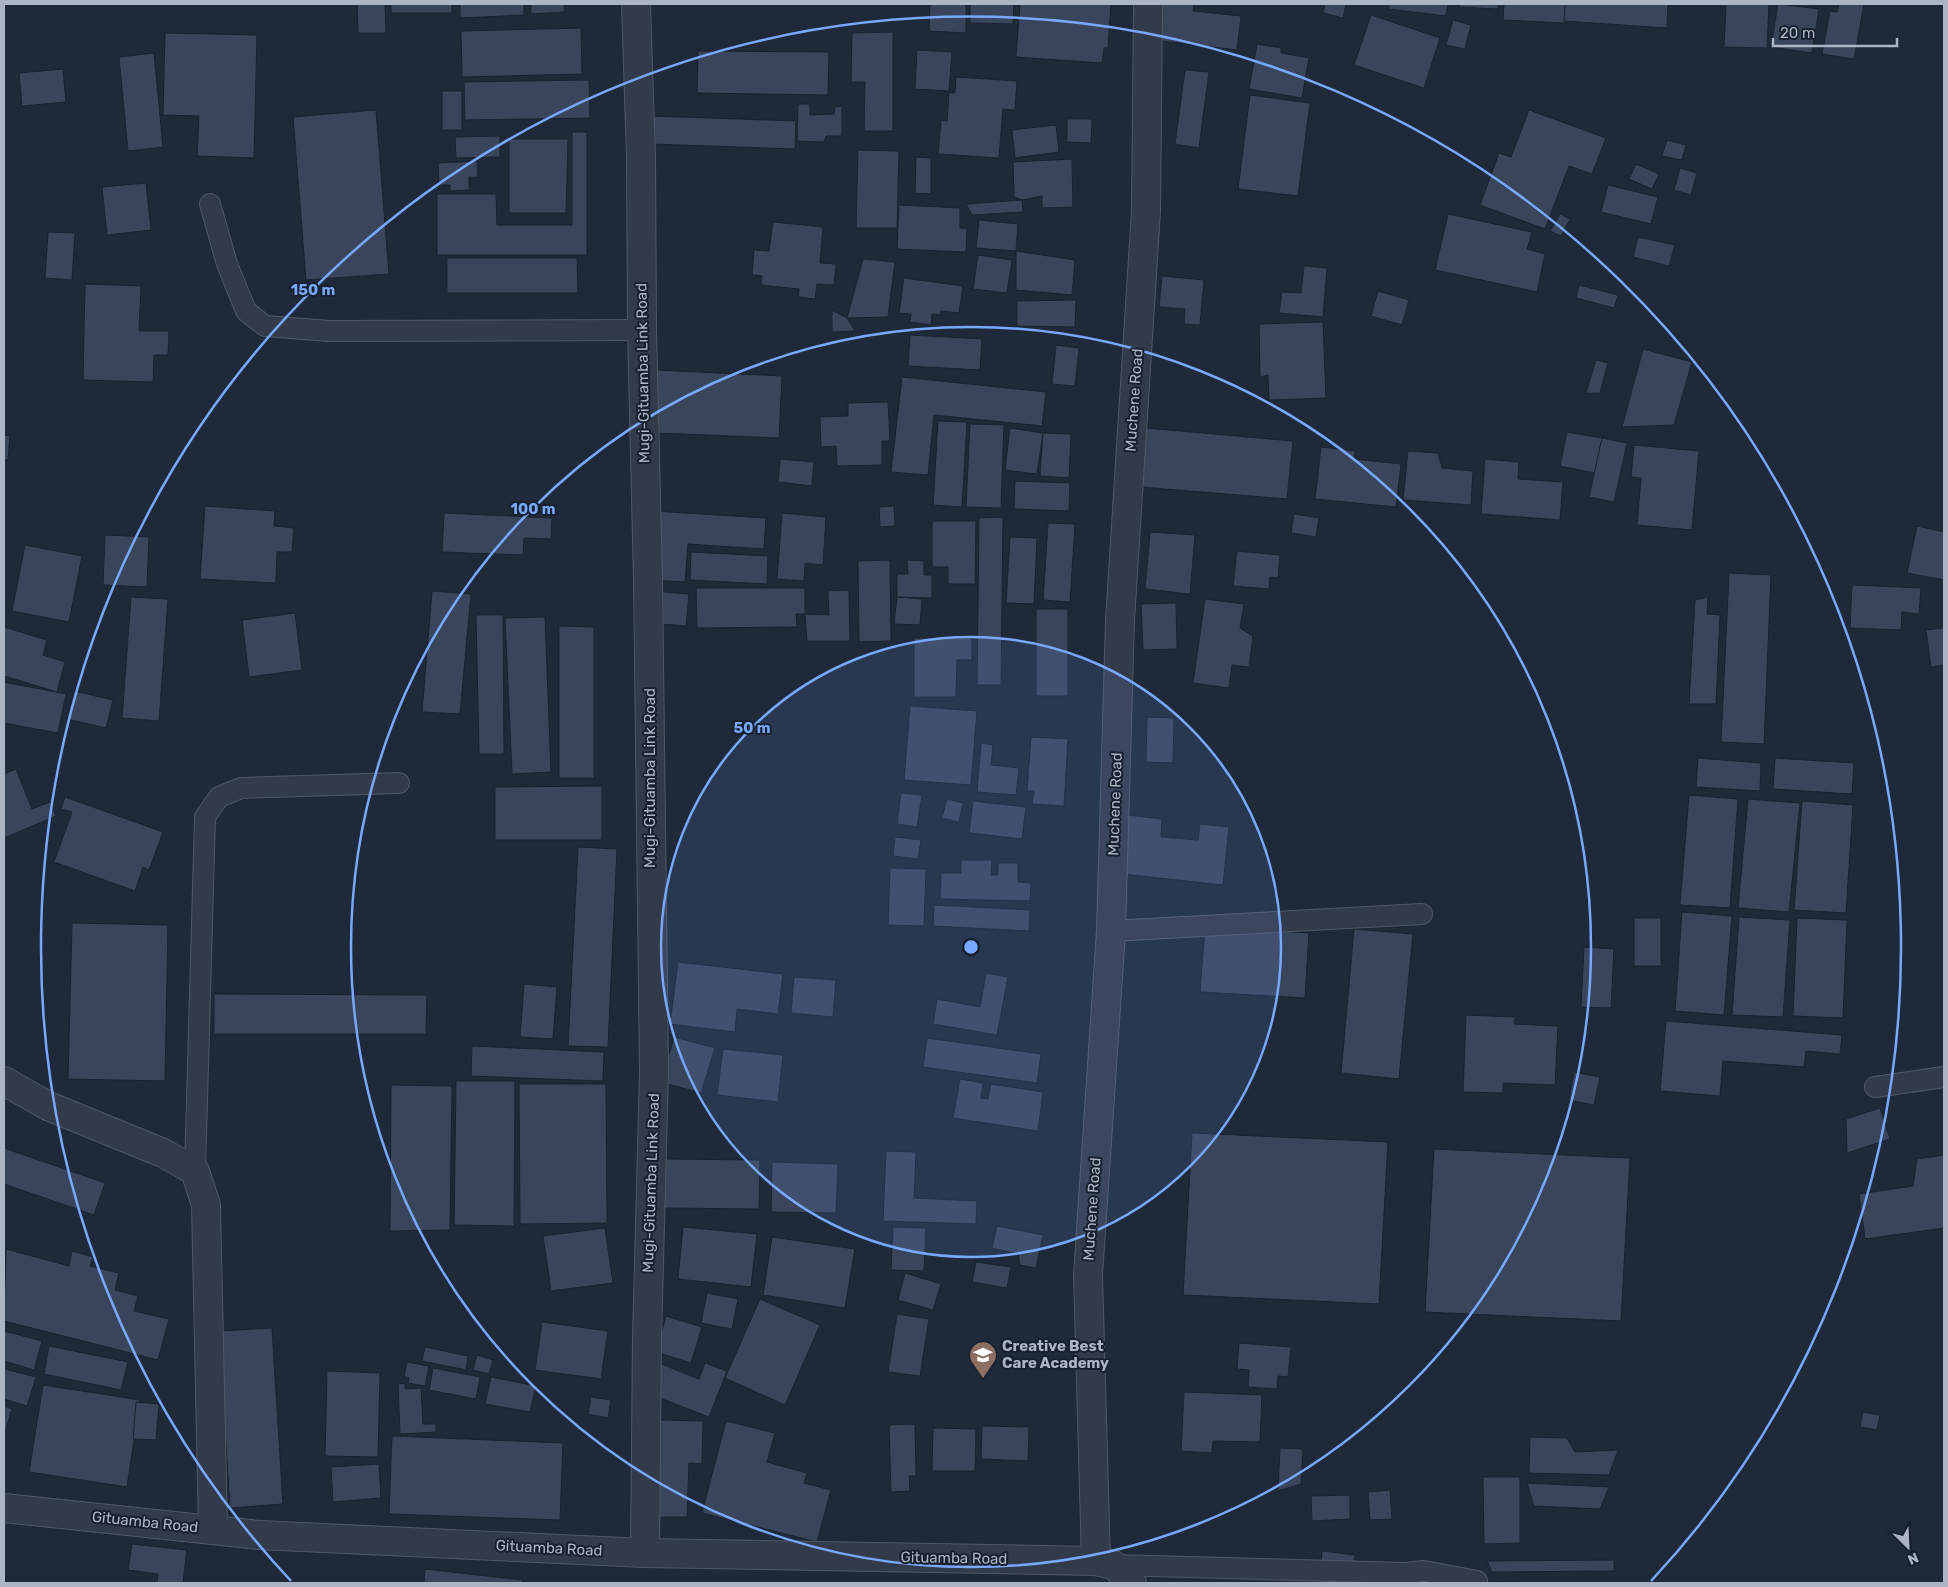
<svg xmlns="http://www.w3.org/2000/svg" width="1948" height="1587" viewBox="0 0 1948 1587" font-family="Rubik,sans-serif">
<rect width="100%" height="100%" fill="#1e2939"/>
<!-- building -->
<g fill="#39455a" stroke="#192230">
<polygon points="357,4 385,4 386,33 358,33"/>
<rect x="391" y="4" width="61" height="9"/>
<polygon points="460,4 524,4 524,15 460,18"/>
<polygon points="531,4 564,4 565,12 531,14"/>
<polygon points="930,4 966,4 966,33 929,31"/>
<polygon points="970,4 1014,4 1013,24 970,23"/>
<polygon points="1020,4 1111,4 1108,48 1104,48 1102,63 1016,57"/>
<polygon points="1158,4 1194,4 1193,11 1241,16 1237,50 1153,40"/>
<polygon points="1325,4 1346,4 1343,18 1323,13"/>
<polygon points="1389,4 1448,4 1446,16 1389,9"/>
<polygon points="1460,4 1498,4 1498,9 1459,7"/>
<polygon points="1504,4 1566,4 1565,23 1503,20"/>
<polygon points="1565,4 1668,4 1667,28 1564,21"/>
<polygon points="1726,4 1769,4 1767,48 1724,47"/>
<polygon points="1778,4 1819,9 1812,53 1771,47"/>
<polygon points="1839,4 1864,4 1854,59 1822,54 1830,11 1837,12"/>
<polygon points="1371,15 1440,38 1424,88 1354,65"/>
<polygon points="1453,20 1471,25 1465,49 1446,45"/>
<polygon points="581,28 582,74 462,77 461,31"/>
<polygon points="893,32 893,131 864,131 865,82 851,82 852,33"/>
<polygon points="165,33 257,35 254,158 197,156 199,116 163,115"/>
<polygon points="1257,44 1281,48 1281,53 1309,58 1302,98 1249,89"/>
<polygon points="917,50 952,52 949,91 915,89"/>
<polygon points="698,51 829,52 828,95 697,93"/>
<polygon points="154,53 163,147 128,151 119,57"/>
<polygon points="63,69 66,102 22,106 19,73"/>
<polygon points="1185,70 1209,72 1199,148 1175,144"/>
<polygon points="956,77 1017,81 1015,110 1003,109 999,158 938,154 941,120 947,121 949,93 955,93"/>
<polygon points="589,80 590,118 465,120 464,82"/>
<rect x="442" y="91" width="20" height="39"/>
<polygon points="1250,95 1310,103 1298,196 1238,189"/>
<polygon points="798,104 810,104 810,115 834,114 835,107 842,106 842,136 826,136 824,142 797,141"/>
<polygon points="376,110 389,274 306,280 293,117"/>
<polygon points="1529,110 1606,138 1592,174 1569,166 1545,229 1480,205 1499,153 1511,157"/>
<polygon points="652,116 796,121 795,149 651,144"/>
<polygon points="1067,119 1092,119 1091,143 1067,142"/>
<polygon points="1056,125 1059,152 1015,158 1012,130"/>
<polygon points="572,132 587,132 587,255 437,255 437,194 496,194 497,225 572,225"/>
<polygon points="500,136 500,157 456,158 455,137"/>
<polygon points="509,139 568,139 566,213 509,213"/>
<polygon points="1667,140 1686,145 1682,160 1662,156"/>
<polygon points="858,150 899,151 897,228 856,228"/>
<polygon points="916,157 931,158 931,194 915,193"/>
<polygon points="1072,159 1073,207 1042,208 1042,196 1022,200 1014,197 1013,162"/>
<polygon points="477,161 478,177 469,177 469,190 450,191 450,185 439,185 438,163"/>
<polygon points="1636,164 1659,174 1652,189 1629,179"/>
<polygon points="1680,168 1697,173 1691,195 1674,190"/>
<polygon points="146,183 151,230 107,235 102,187"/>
<polygon points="1608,185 1658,197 1651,224 1601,212"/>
<polygon points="1022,200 1023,212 972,215 966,204"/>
<polygon points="899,205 960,208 960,228 967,228 966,252 897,249"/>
<polygon points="1448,214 1532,232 1527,249 1545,254 1537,292 1435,270"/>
<polygon points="1560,214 1570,219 1561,236 1550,231"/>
<polygon points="979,220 1018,224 1016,251 976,248"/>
<polygon points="773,222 823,227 820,263 836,264 834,285 817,284 815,299 798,297 799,289 761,285 762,276 752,275 754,250 769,251"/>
<polygon points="48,232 75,233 72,280 45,278"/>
<polygon points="1638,237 1675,245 1669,266 1633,257"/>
<polygon points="1016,251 1075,260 1072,295 1016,290"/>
<polygon points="978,255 1012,260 1007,293 973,289"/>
<polygon points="447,258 577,258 578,293 447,293"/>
<polygon points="863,259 895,262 888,317 847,318"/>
<polygon points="1304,266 1327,268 1323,317 1279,313 1282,292 1301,293"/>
<polygon points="1162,276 1204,280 1200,325 1184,324 1185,309 1159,307"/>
<polygon points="904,278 963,286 959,313 941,311 941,315 932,314 931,325 910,322 911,314 899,313"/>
<polygon points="85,284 141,286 139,331 169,331 168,355 154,355 153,382 83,380"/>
<polygon points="1579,285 1618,295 1614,308 1576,298"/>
<polygon points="1378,291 1409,300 1402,325 1371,316"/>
<polygon points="1076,300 1075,327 1017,326 1017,301"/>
<polygon points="832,310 847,318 855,331 832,332"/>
<polygon points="1323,322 1326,398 1269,400 1268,375 1260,377 1259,324"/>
<polygon points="910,335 982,339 980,370 908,366"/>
<polygon points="1056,345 1079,348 1075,386 1052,384"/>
<polygon points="1643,349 1692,362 1674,425 1622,427"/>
<polygon points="1596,360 1608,363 1600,393 1586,393"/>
<polygon points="636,369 782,376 779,438 633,432"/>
<polygon points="902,377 1046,392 1042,426 934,415 928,475 891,472"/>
<polygon points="888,402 890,441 882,441 882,465 837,466 836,446 821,447 820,417 848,416 848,403"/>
<polygon points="938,421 967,422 962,507 933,505"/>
<polygon points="970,424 1004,425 1001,508 966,507"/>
<polygon points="1010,428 1043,433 1037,474 1005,470"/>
<polygon points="1146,428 1293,441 1287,499 1141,487"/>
<polygon points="1567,432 1602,438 1595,473 1560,466"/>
<polygon points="1043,433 1071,434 1069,478 1040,476"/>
<polygon points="4,435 10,436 8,460 4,460"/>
<polygon points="1602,438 1627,443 1614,502 1589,497"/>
<polygon points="1634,445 1699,451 1692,530 1637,525 1641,478 1631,477"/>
<polygon points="1321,447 1355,451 1354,459 1401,464 1396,507 1315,499"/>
<polygon points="1408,451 1438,453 1442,468 1473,471 1471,505 1403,500"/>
<polygon points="780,459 814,462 812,486 778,482"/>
<polygon points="1485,459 1519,462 1518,479 1563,482 1560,520 1481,514"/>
<polygon points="1015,481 1070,483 1069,511 1014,509"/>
<polygon points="205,506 275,511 274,526 294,528 292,552 277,552 276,583 200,579"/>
<polygon points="894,506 895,526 880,527 879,507"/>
<polygon points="654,511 766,518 764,549 688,544 685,582 648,580"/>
<polygon points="444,513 552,518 551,539 524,538 523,555 442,552"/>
<polygon points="782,513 826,517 823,565 805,563 804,581 777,579"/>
<polygon points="1294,514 1319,518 1316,537 1291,533"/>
<polygon points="1003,517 1001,685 977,685 979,518"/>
<polygon points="932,521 976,521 975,584 948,584 948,567 932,567"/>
<polygon points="1048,523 1075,524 1070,602 1043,600"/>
<polygon points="1917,526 1944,532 1944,580 1907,573"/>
<polygon points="1150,532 1195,535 1190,594 1145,589"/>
<polygon points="105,535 149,537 147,587 103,585"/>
<polygon points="1010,537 1037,538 1034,604 1006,603"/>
<polygon points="25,545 82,556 69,622 12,611"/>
<polygon points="1237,551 1280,555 1278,578 1270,577 1269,589 1233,586"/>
<polygon points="691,552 768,556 767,584 690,580"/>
<polygon points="890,560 891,641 859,642 858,561"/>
<polygon points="907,560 924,561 924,575 932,575 932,598 897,597 897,574 908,574"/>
<polygon points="1729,573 1771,575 1764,744 1721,742"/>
<polygon points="1852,585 1921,588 1919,614 1902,612 1901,630 1850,628"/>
<polygon points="696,588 805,588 805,614 796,614 797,627 697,628"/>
<polygon points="849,590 850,641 807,641 805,614 829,615 828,591"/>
<polygon points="432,591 471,594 460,714 422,712"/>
<polygon points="651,591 689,594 686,626 648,623"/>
<polygon points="131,597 168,599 159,721 122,718"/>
<polygon points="897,597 922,599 920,625 894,624"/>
<polygon points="1708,597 1707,614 1720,615 1716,704 1689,704 1695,600"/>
<polygon points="1205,599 1244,604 1240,628 1253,636 1249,667 1232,665 1229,688 1193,683"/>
<polygon points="1176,603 1177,649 1143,650 1141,604"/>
<rect x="1036" y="609" width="32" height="87"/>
<polygon points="295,613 302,670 249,677 242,620"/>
<polygon points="476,615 503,615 504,754 479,754"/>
<polygon points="545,617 551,772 512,774 505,618"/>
<polygon points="559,626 594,627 594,778 559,778"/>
<polygon points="4,627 47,640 43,655 65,662 57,692 4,676"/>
<polygon points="1944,628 1944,665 1931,667 1926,630"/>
<polygon points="914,638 972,638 972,660 957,660 956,697 914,697"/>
<polygon points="4,682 66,694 58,733 4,723"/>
<polygon points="74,691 113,700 106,728 67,719"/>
<polygon points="910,706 977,711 971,785 904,780"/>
<polygon points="1147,717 1174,718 1173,763 1146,762"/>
<polygon points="1031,737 1068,739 1064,806 1032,804 1034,791 1027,791"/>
<polygon points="981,743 993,745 991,765 1019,768 1016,795 977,792"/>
<polygon points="1698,758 1761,763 1760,791 1696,787"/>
<polygon points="1775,758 1854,763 1852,794 1773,789"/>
<polygon points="16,769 32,809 50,802 56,816 4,838 4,774"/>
<polygon points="602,786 602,840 495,840 495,787"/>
<polygon points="901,793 922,795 917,827 897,824"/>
<polygon points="1689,795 1738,799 1730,908 1680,905"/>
<polygon points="65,797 163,832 149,870 143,867 135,891 54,862 72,812 61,809"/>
<polygon points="947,799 963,803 959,822 942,818"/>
<polygon points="1748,799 1800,803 1789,912 1738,908"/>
<polygon points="973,801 1026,807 1022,839 969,833"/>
<polygon points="1802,801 1853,805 1846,913 1794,910"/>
<polygon points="1128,815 1162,819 1161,837 1198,840 1200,824 1229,827 1223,885 1122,874"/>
<polygon points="895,837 921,840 918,859 893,856"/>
<polygon points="578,847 617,849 608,1047 568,1046"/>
<polygon points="961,860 992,860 991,875 998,875 998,863 1018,863 1018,882 1031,883 1030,901 940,899 941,873 961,873"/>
<polygon points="890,868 926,869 924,926 888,925"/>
<polygon points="934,905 1030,910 1029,931 933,926"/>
<polygon points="1682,912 1732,916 1724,1015 1675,1011"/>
<polygon points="1739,917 1790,920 1783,1017 1732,1015"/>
<rect x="1634" y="918" width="27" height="48"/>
<polygon points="1797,918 1847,920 1843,1018 1793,1016"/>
<polygon points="72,923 168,925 165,1081 68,1079"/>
<polygon points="1205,927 1309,933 1305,998 1200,992"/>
<polygon points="1354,929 1413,934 1399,1079 1341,1073"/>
<polygon points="1584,947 1614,949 1611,1008 1581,1007"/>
<polygon points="678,962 783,974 778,1014 737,1009 735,1032 670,1024"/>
<polygon points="986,973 1008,977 997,1035 933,1024 937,999 980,1007"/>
<polygon points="794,977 836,980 833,1017 791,1013"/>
<polygon points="524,984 557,987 553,1039 520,1037"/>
<polygon points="214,994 427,995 426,1034 214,1034"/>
<polygon points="1466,1015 1515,1017 1514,1024 1558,1026 1555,1085 1503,1083 1503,1093 1463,1092"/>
<polygon points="1666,1021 1842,1035 1840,1054 1806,1051 1804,1067 1723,1061 1720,1096 1660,1091"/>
<polygon points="674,1037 715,1048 701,1093 661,1082"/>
<polygon points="927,1038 1041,1054 1037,1083 923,1067"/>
<polygon points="472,1046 604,1052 603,1081 471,1076"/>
<polygon points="723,1049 783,1055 778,1102 717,1095"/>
<polygon points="1574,1072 1600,1077 1594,1105 1569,1100"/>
<polygon points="960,1079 983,1083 981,1098 988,1099 991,1084 1043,1092 1038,1131 953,1118"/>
<polygon points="456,1081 515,1081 514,1226 454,1225"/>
<polygon points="519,1084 606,1084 607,1223 520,1224"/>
<polygon points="391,1085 452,1086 450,1230 390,1231"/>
<polygon points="1880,1108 1890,1139 1847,1153 1846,1119"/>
<polygon points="1192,1133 1388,1142 1379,1304 1183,1295"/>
<polygon points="4,1148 105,1183 94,1215 4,1184"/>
<polygon points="1434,1149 1630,1158 1621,1321 1425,1312"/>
<polygon points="886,1151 916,1152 914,1198 977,1201 976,1224 883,1221"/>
<polygon points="1944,1155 1944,1228 1865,1239 1859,1194 1913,1186 1917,1159"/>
<polygon points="665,1159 760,1160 759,1209 664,1208"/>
<polygon points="772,1162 838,1164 836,1213 771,1212"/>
<polygon points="997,1226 1043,1235 1036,1268 1020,1265 1018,1254 992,1248"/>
<polygon points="683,1227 757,1234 751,1287 678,1279"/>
<polygon points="893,1227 926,1228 924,1271 891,1270"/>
<polygon points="605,1228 613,1283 551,1291 543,1236"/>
<polygon points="772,1237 855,1249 845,1308 763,1295"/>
<polygon points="6,1249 69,1266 72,1251 93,1257 90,1266 119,1273 115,1290 138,1296 134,1311 169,1319 158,1360 4,1321"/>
<polygon points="976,1262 1011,1267 1007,1288 972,1282"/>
<polygon points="905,1273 941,1284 933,1310 898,1300"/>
<polygon points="707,1293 738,1299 732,1329 701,1323"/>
<polygon points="760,1299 820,1325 785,1405 725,1378"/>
<polygon points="897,1314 929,1319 920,1376 888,1372"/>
<polygon points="666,1316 702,1327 691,1363 656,1352"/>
<polygon points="542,1322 608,1331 601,1379 535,1370"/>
<polygon points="272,1328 283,1504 230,1508 219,1331"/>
<polygon points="4,1331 42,1341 34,1370 4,1361"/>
<polygon points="1239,1343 1291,1347 1288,1377 1278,1376 1277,1389 1248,1387 1249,1370 1237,1369"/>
<polygon points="49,1346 128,1362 121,1390 44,1374"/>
<polygon points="425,1347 468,1356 466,1370 422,1361"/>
<polygon points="477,1355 493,1360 489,1374 473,1370"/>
<polygon points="407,1362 429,1366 425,1386 408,1383 409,1378 404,1376"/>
<polygon points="659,1363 699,1379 705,1363 727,1371 709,1417 647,1393"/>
<polygon points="433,1368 480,1377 476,1399 429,1390"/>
<polygon points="4,1369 36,1377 27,1406 4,1399"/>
<polygon points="327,1371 380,1373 378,1457 325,1456"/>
<polygon points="491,1377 536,1386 530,1412 485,1404"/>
<polygon points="405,1383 405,1389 421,1388 423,1424 436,1424 436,1432 400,1434 398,1384"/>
<polygon points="43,1385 140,1400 127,1487 29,1472"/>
<polygon points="1184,1392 1262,1395 1260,1442 1213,1441 1212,1453 1181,1451"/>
<polygon points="591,1397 611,1400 608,1418 588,1414"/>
<polygon points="136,1402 159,1404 156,1440 133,1439"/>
<polygon points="4,1406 12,1409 4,1436"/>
<polygon points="1863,1412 1880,1415 1877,1430 1860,1427"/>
<polygon points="660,1420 703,1421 702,1464 689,1463 687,1517 657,1517"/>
<polygon points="726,1421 775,1433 767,1462 807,1473 804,1483 831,1490 817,1542 702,1513"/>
<polygon points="915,1424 916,1476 909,1476 910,1491 891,1492 889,1425"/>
<polygon points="982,1426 1029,1427 1028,1461 981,1459"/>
<polygon points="933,1428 976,1429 975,1471 932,1471"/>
<polygon points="392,1436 563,1443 560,1520 389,1514"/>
<polygon points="1530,1437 1567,1438 1575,1452 1618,1450 1609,1475 1529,1473"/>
<polygon points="1280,1448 1303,1449 1301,1484 1278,1491"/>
<polygon points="379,1464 381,1498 333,1502 331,1467"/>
<polygon points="1483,1477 1520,1477 1520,1543 1484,1544"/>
<polygon points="1527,1483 1609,1487 1600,1509 1534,1506"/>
<polygon points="1390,1490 1392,1519 1370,1520 1368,1492"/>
<polygon points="1350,1495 1350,1519 1312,1521 1311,1496"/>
<polygon points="132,1544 187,1550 183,1583 157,1583 158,1574 128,1570"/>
<polygon points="1322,1551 1355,1555 1353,1567 1321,1563"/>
<polygon points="1614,1560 1614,1571 1492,1572 1487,1561"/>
<polygon points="425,1569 522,1580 522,1583 424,1583"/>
<polygon points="1477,1581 1520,1582 1520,1583 1477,1583"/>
</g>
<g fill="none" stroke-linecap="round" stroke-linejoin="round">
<!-- service casing -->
<g stroke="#4f5867" stroke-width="22">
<g id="service">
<polyline points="210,204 227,264 246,311 265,326 329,331 642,330"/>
<polyline points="1111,931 1422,914"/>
<polyline points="1875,1087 1944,1077"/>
<polyline points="195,1171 205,817 219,797 241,788 399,783"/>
<polyline points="1114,1565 1405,1573 1424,1571 1477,1581"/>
</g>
</g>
<!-- minor casing -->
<g stroke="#4f5867" stroke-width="30">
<g id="minor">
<polyline points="636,4 641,158 642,330 648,580 654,1072 647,1339 645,1553"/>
<polyline points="4,1081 48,1106 163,1153 195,1171 206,1205 213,1529"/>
<polyline points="4,1508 259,1535 645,1553 1096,1561"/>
<polyline points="1132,1583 1114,1565 1096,1561 1088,1275 1111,931 1120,620 1146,211 1148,4"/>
</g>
</g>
<!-- service -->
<use href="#service" stroke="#313b49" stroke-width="20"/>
<!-- minor -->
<use href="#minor" stroke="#313b49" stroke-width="28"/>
</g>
<!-- distance rings -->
<circle cx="971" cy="947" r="310" fill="#78a8ff" fill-opacity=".12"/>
<g fill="none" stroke="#78a8ff" stroke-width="2.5">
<circle cx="971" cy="947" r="310"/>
<circle cx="971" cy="947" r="620"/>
<path d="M291 1581A930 930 0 1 1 1651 1581"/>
</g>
<!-- icons -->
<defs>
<g id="school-pin" transform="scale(1.4375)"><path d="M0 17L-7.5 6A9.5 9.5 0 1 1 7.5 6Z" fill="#8d6e63" stroke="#17202e"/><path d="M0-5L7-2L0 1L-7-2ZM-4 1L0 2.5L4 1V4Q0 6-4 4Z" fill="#fff"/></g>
</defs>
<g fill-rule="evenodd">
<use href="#school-pin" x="983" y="1355"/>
</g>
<g text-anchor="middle" stroke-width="4" stroke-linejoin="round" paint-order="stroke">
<!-- street labels -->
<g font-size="15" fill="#abb5c6" stroke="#17202e">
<text transform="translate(643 373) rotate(-91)" y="5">Mugi-Gituamba Link Road</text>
<text transform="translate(1134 400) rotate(-86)" y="5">Muchene Road</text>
<text transform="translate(650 778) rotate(-90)" y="5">Mugi-Gituamba Link Road</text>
<text transform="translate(1115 804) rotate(-88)" y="5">Muchene Road</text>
<text transform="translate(651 1183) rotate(-88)" y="5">Mugi-Gituamba Link Road</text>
<text transform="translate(1092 1209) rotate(-86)" y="5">Muchene Road</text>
<text transform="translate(145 1522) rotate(6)" y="5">Gituamba Road</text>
<text transform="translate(549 1548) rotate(3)" y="5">Gituamba Road</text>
<text transform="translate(954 1558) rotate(1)" y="5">Gituamba Road</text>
</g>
<!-- poi labels -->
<g font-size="15" font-weight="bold" fill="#abb5c6" stroke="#17202e" text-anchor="start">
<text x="1002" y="1351">Creative Best<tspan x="1002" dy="17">Care Academy</tspan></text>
</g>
</g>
<circle cx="971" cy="947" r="8" fill="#78a8ff" stroke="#17202e" stroke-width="2.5"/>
<g font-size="15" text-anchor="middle" font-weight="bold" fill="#78a8ff" stroke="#17202e" stroke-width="4" stroke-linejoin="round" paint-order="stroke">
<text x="313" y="295">150 m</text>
<text x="533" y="514">100 m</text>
<text x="752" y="733">50 m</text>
</g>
<!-- border -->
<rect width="1948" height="1587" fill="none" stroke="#abb5c6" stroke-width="10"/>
<!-- north arrow -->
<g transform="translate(1908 1547) rotate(156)" stroke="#17202e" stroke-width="4" paint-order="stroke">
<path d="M0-4L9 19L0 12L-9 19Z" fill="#abb5c6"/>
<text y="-8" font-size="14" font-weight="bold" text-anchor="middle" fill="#abb5c6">N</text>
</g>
<!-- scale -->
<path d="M1773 38v8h124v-8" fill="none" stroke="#abb5c6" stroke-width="2.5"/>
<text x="1780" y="38" font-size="15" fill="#abb5c6" stroke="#17202e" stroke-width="4" paint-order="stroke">20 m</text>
</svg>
